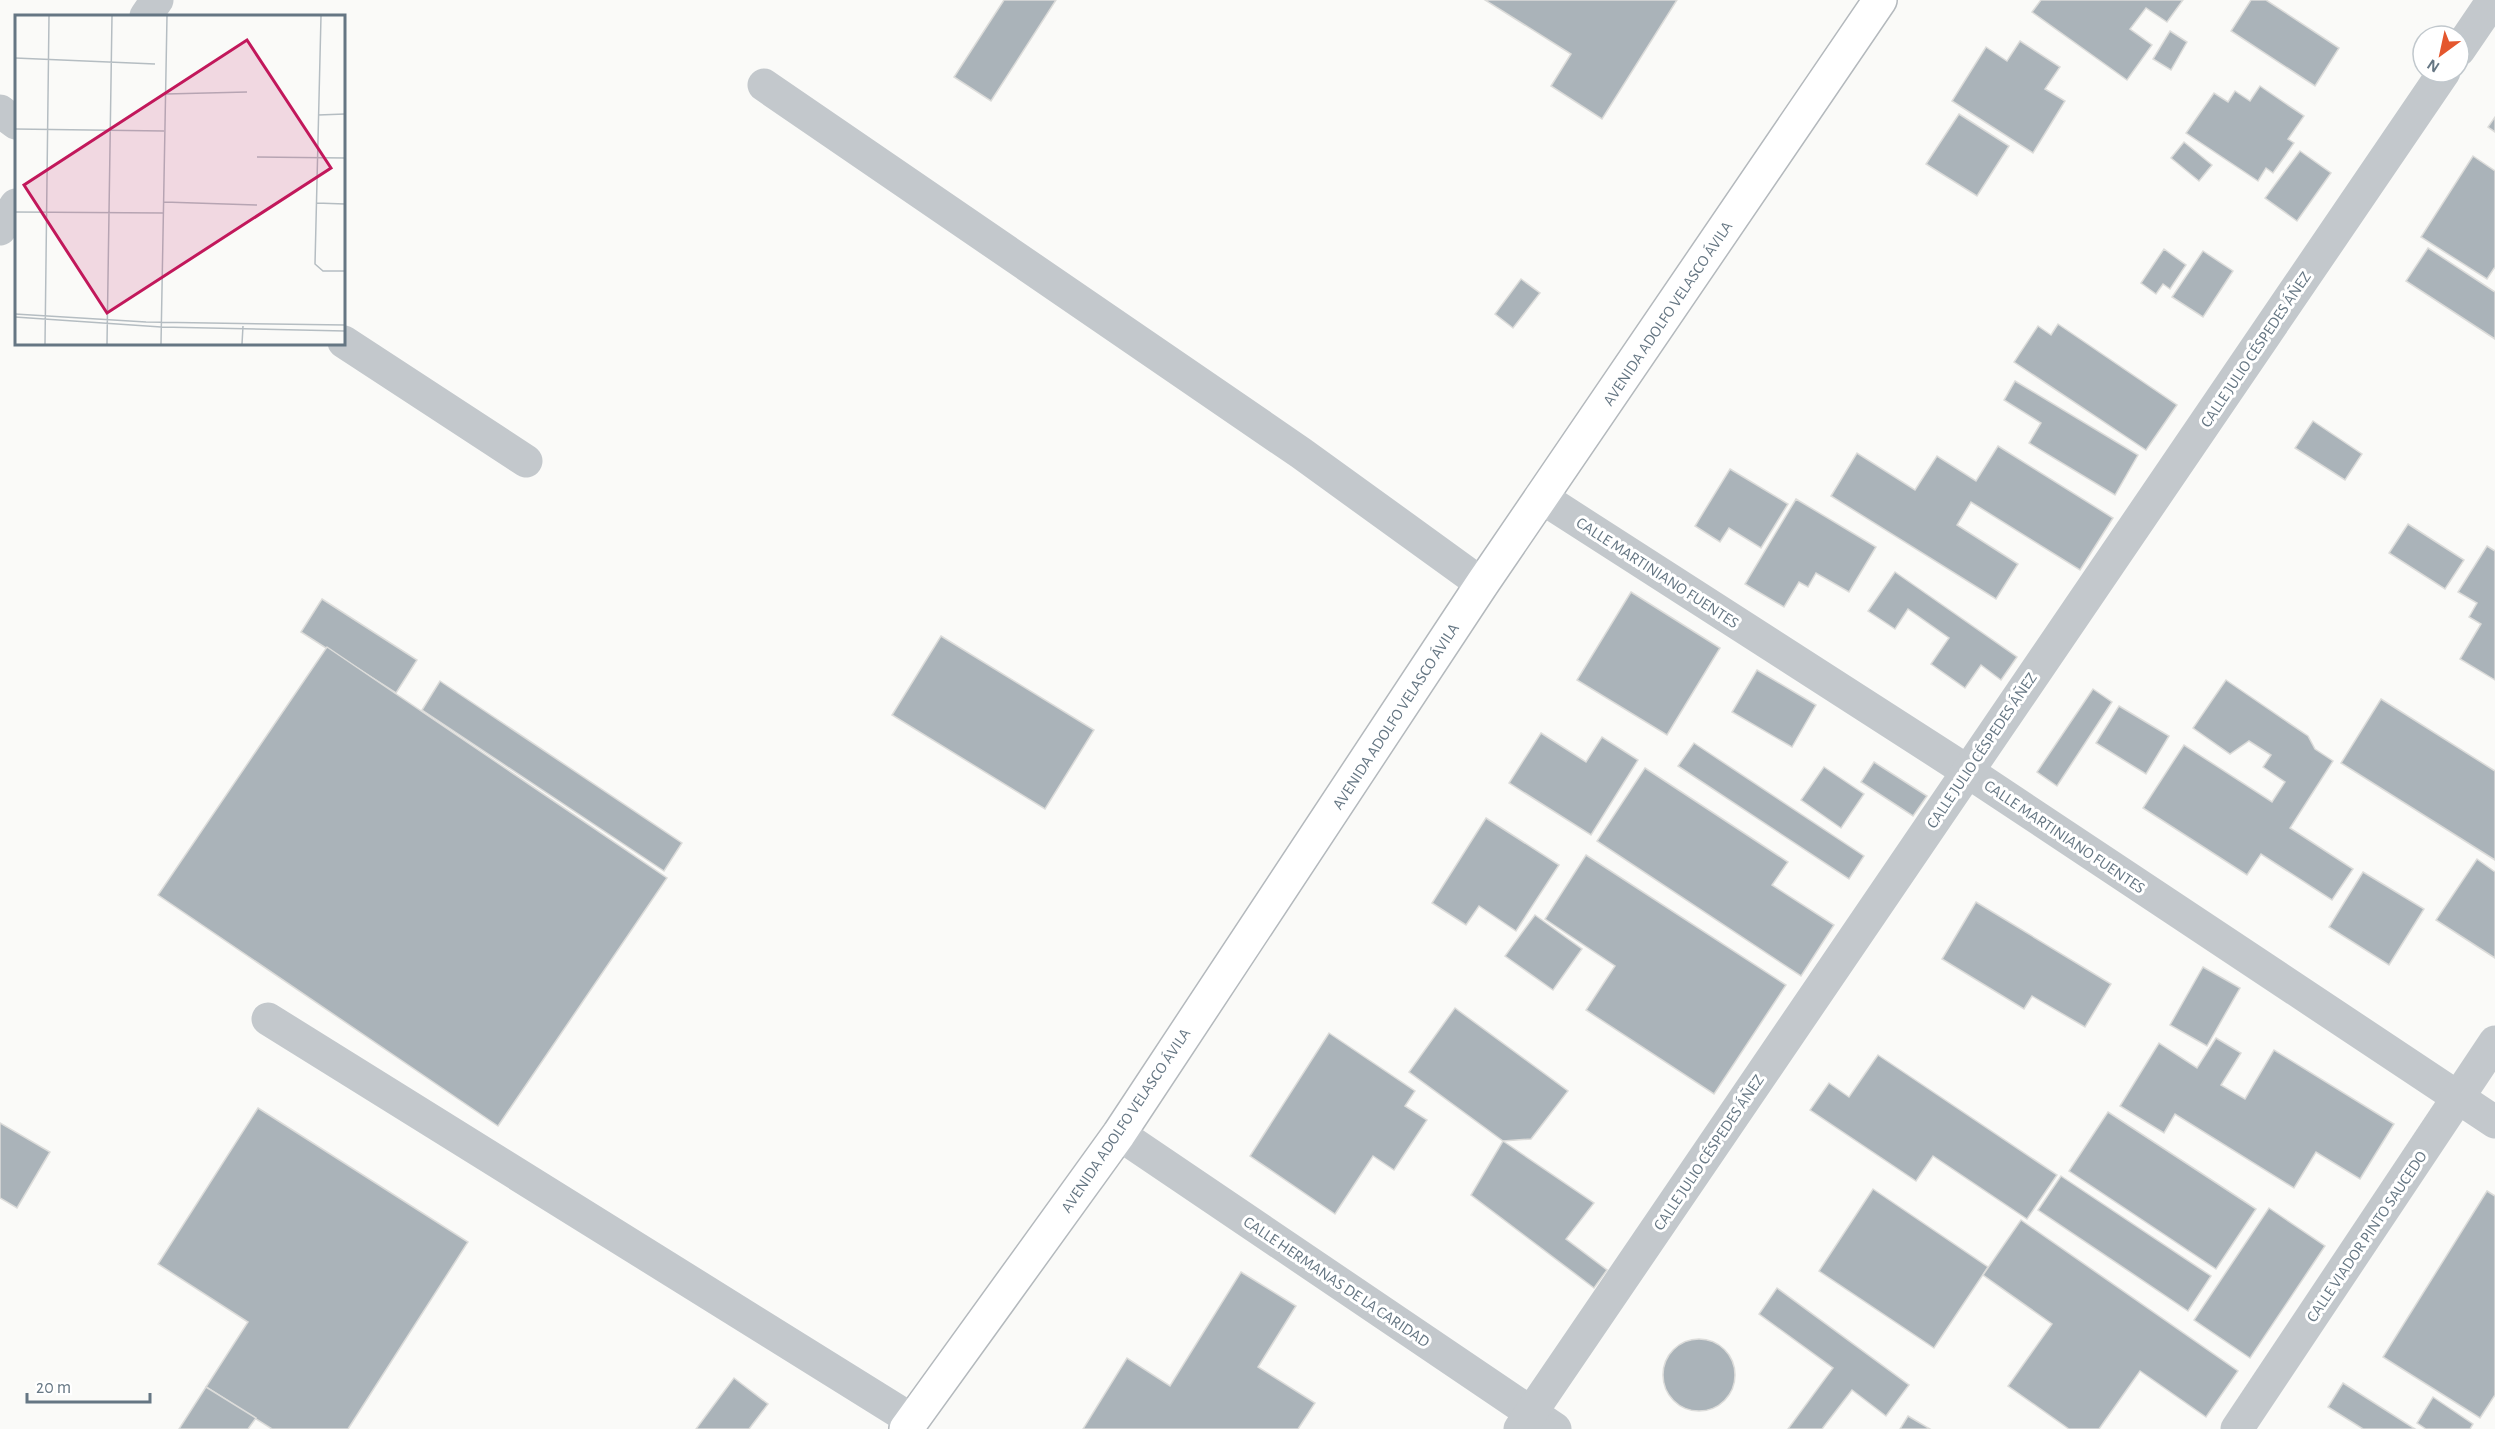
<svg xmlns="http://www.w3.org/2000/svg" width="2495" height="1429" viewBox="0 0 2495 1429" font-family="'Alegreya Sans',sans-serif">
<rect width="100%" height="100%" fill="#fafaf8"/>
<!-- building -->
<g fill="#aab3b9" stroke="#dcdcda" stroke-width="1.5">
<polygon points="1004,0 1056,0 991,101 954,77"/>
<polygon points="1485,0 1677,0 1602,119 1551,86 1571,54"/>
<polygon points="2041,0 2183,0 2167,22 2146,8 2130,29 2152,45 2127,80 2032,12"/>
<polygon points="2251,0 2266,0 2339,48 2315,86 2231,31"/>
<polygon points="2170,31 2187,42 2171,70 2153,59"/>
<polygon points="2020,41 2060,67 2045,89 2065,101 2033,153 1952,101 1986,47 2007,61"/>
<polygon points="2260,86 2304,116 2288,139 2294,143 2273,173 2266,168 2258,181 2186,133 2214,93 2228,102 2235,91 2250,101"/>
<polygon points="1959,114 2009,146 1977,196 1926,164"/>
<polygon points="2495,117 2495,132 2488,127"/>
<polygon points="2184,142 2212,165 2199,181 2171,158"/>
<polygon points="2300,151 2331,173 2297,221 2265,198"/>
<polygon points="2473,156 2495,171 2495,267 2487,279 2421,237"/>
<polygon points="2428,248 2495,292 2495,339 2406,281"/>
<polygon points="2164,249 2186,265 2170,289 2163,284 2156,294 2141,283"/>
<polygon points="2203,251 2233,271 2203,317 2172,297"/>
<polygon points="1521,279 1540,293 1513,328 1495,314"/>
<polygon points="2058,324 2177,405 2146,450 2014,362 2038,326 2051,335"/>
<polygon points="2015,381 2138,455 2115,495 2029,443 2041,423 2004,400"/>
<polygon points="2313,421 2362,454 2345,480 2295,448"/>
<polygon points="1998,446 2113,518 2080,570 1971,502 1957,525 2018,564 1996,599 1831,496 1857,453 1915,490 1937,456 1976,481"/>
<polygon points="1730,469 1788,504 1761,548 1729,528 1720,542 1695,526"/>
<polygon points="1796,499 1876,547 1849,592 1816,573 1808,587 1799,582 1784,607 1745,584"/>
<polygon points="2408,524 2464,560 2445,589 2389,553"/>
<polygon points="2487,546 2495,551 2495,680 2460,659 2481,624 2469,617 2477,603 2458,592"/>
<polygon points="1895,572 2017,657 2001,680 1981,665 1965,688 1931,664 1949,638 1908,609 1895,629 1868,611"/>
<polygon points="1631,592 1720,648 1667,735 1577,680"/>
<polygon points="322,599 417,660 396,693 301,632"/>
<polygon points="941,636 1094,730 1045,809 892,715"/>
<polygon points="327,647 667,878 498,1126 158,895"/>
<polygon points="1757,670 1816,705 1792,747 1732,712"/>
<polygon points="2226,680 2308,736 2315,749 2333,761 2290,828 2353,869 2332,900 2261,854 2247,875 2143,808 2184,745 2272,802 2285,782 2263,767 2271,755 2249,741 2230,754 2193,728"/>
<polygon points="440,681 682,843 664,871 422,710"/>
<polygon points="2093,689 2112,702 2057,786 2037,772"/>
<polygon points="2381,699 2495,771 2495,860 2341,763"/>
<polygon points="2119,706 2169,736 2146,774 2096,743"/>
<polygon points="1541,733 1586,762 1602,737 1638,760 1591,835 1509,783"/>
<polygon points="1694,743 1864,856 1849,879 1678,766"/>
<polygon points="1874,762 1927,796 1913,816 1861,782"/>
<polygon points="1824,767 1864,794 1841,828 1801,800"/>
<polygon points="1645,768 1788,862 1772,885 1834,925 1801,976 1597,841"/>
<polygon points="1486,818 1559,865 1516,931 1479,906 1466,925 1432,903"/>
<polygon points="1586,855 1786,985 1714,1094 1586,1010 1615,966 1545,919"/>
<polygon points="2477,859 2495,872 2495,958 2436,920"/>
<polygon points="2363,872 2424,909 2389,965 2329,927"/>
<polygon points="1976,902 2111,984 2085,1027 2032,996 2024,1009 1942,959"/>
<polygon points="1535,915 1582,949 1553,990 1505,956"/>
<polygon points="2203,967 2240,988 2207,1046 2170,1025"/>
<polygon points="1455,1008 1568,1091 1531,1139 1503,1141 1409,1072"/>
<polygon points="1329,1033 1415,1091 1405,1106 1427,1120 1394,1170 1373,1156 1335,1214 1250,1156"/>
<polygon points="2216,1038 2241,1053 2221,1085 2245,1099 2274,1050 2394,1124 2360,1179 2316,1152 2294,1188 2175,1114 2164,1133 2120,1106 2159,1043 2197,1068"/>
<polygon points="1878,1055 2057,1175 2027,1219 1933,1156 1916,1181 1810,1110 1829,1083 1849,1097"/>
<polygon points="258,1108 468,1242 348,1429 272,1429 206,1387 248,1322 158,1264"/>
<polygon points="2108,1112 2256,1209 2216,1269 2069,1171"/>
<polygon points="0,1123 50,1152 17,1208 0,1198"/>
<polygon points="1503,1141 1594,1203 1566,1239 1607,1270 1594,1288 1471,1195"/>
<polygon points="2061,1176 2211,1276 2188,1311 2038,1210"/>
<polygon points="1873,1189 1988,1267 1934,1348 1819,1271"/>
<polygon points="2487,1191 2495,1196 2495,1395 2480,1418 2383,1357"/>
<polygon points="2269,1208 2325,1246 2250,1358 2194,1320"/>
<polygon points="2021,1220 2238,1371 2206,1417 2140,1371 2099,1429 2069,1429 2008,1386 2052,1324 1983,1275"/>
<polygon points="1241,1272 1296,1306 1258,1367 1315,1403 1298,1429 1083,1429 1127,1358 1170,1386"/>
<polygon points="1777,1288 1909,1385 1886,1416 1852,1390 1822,1429 1788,1429 1833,1368 1759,1314"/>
<circle cx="1699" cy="1375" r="36"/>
<polygon points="734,1378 768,1404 749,1429 696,1429"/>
<polygon points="2343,1383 2415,1429 2363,1429 2328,1407"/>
<polygon points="206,1387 256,1418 248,1429 179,1429"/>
<polygon points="2433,1397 2473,1424 2470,1429 2426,1429 2417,1423"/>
<polygon points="1908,1416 1930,1429 1900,1429"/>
</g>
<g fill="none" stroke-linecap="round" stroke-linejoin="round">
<!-- trunk casing -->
<g stroke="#b4b9bd" stroke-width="36">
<polyline id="trunk" points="906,1429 1119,1134 1482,584 1880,0"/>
</g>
<!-- minor -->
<g stroke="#c3c8cc" stroke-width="33">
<polyline points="146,16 157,0"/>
<polyline points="2459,50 2493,0"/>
<polyline points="764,85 1301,453 1482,584"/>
<polyline points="0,111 16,123"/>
<polyline points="0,229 16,205"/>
<polyline points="344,342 526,461"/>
<polyline points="1541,497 1967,771 2495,1122"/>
<polyline points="268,1019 912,1420"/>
<polyline points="1119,1134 1555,1429"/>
<polyline points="1520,1429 2444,72"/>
<polyline points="2237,1429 2495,1042"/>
</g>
<!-- trunk -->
<use href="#trunk" stroke="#fff" stroke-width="33"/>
</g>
<g text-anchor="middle" stroke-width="6" stroke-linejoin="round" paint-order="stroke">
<!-- street labels -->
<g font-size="16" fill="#657683" stroke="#fff">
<text transform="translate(1667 313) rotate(-56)" y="6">AVENIDA ADOLFO VELASCO ÁVILA</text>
<text transform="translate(2255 349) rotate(-56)" y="6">CALLE JULIO CÉSPEDES ÁÑEZ</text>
<text transform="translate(1658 572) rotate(33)" y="6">CALLE MARTINIANO FUENTES</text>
<text transform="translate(1395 716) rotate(-57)" y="6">AVENIDA ADOLFO VELASCO ÁVILA</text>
<text transform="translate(1981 750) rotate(-56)" y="6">CALLE JULIO CÉSPEDES ÁÑEZ</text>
<text transform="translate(2065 836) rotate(34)" y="6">CALLE MARTINIANO FUENTES</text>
<text transform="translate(1125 1120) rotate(-56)" y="6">AVENIDA ADOLFO VELASCO ÁVILA</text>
<text transform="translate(1708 1152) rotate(-56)" y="6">CALLE JULIO CÉSPEDES ÁÑEZ</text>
<text transform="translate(2366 1236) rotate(-56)" y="6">CALLE VIADOR PINTO SAUCEDO</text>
<text transform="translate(1337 1281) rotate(34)" y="6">CALLE HERMANAS DE LA CARIDAD</text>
</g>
</g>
<!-- overview -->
<g transform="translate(15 15)">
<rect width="330" height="330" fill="#fafaf8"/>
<path fill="none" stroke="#b5bdc2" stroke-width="1.5" d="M306 1 300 249 308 256H330M0 43 140 49M151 79 232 77M303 100 330 99M0 114 149 116M242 142 330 143M149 187 242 190M301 188 330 189M0 197 149 198M0 299 131 307 330 310M0 302 146 312 330 316M30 329 34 1M92 329 97 1M146 329 152 1M227 329 228 311"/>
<path fill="#c2185b" fill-opacity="0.15" stroke="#c2185b" stroke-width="3" d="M232 25 316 153 92 298 9 170Z"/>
<rect width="330" height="330" fill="none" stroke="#657683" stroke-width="3"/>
</g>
<!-- north arrow -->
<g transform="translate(2441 54) rotate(213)"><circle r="28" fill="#ffffff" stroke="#c1c8cd" stroke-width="1.5"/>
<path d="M0-4.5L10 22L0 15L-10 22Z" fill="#e4572e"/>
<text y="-9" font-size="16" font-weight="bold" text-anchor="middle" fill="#657683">N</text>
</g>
<!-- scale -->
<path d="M27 1393v9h123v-9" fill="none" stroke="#657683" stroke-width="3"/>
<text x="36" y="1393" font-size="18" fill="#657683" stroke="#ffffff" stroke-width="4.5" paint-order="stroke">20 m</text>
</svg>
